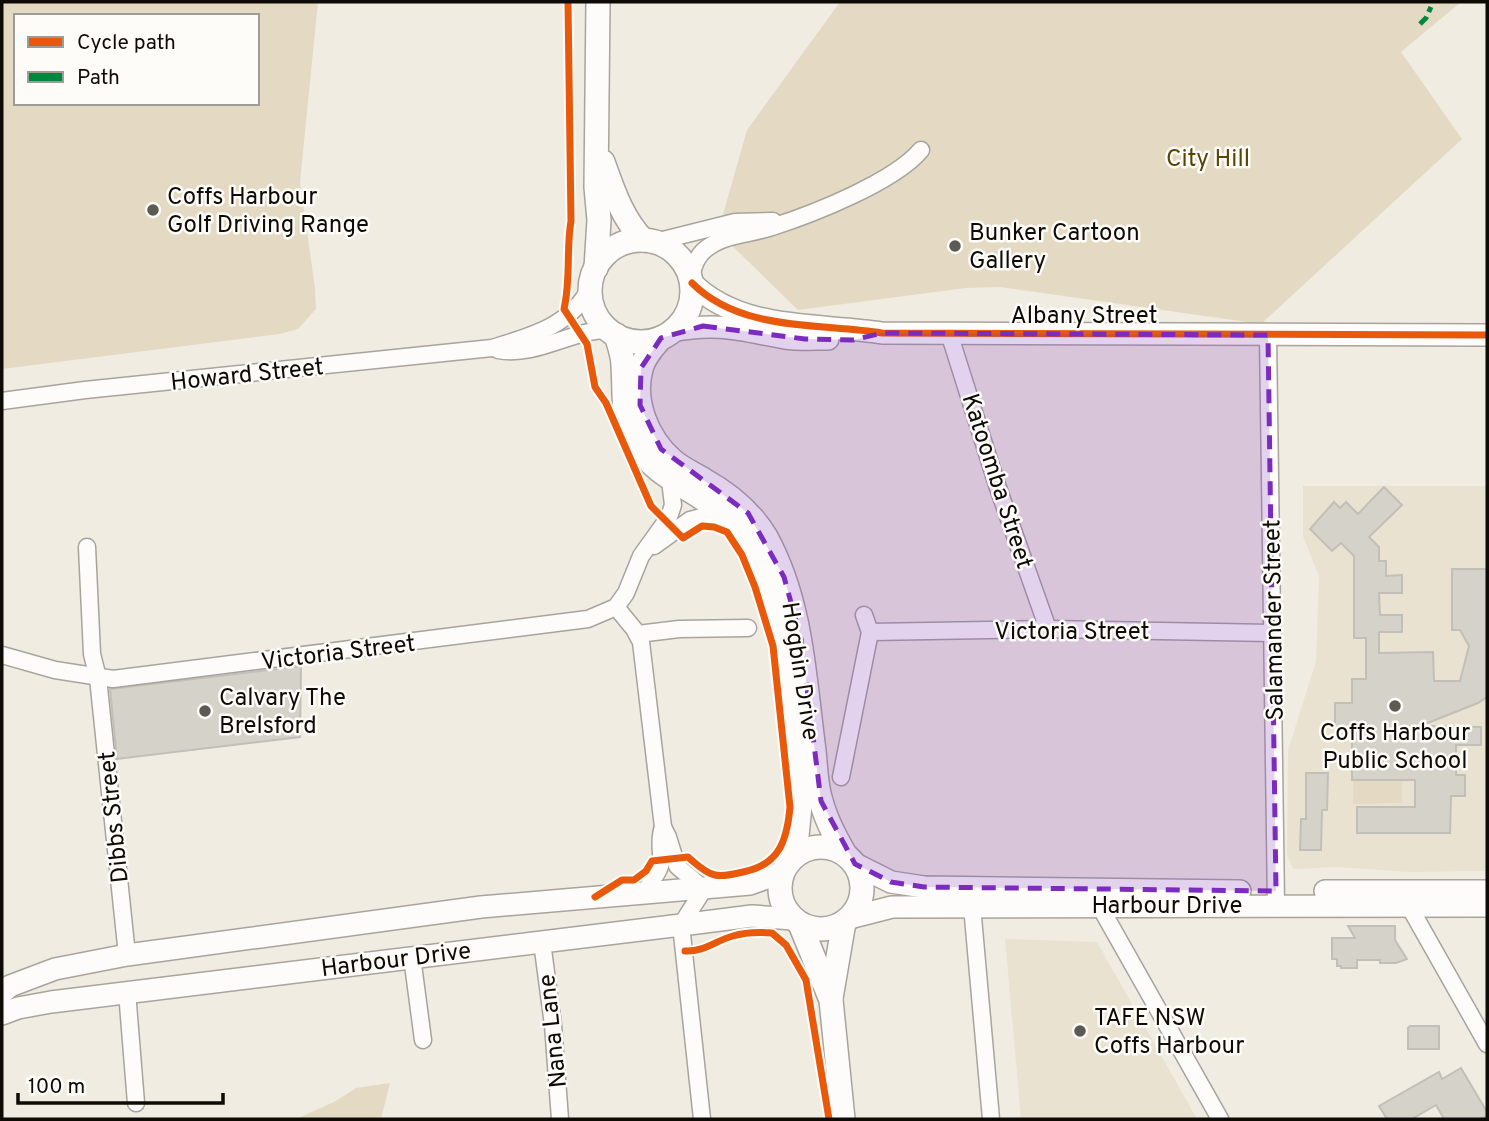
<svg xmlns="http://www.w3.org/2000/svg" width="1489" height="1121" viewBox="0 0 1489 1121" font-family="Overpass,sans-serif">
<rect width="100%" height="100%" fill="#f0ece2"/>
<!-- built -->
<g fill="#eae2d0">
<polygon points="1303,486 1487,486 1487,871 1408,872 1339,867 1293,869 1287,855 1288,751 1316,661 1319,576 1303,536"/>
<polygon points="1005,939 1097,942 1197,1119 1021,1119"/>
</g>
<!-- green -->
<g fill="#e4dac4" fill-rule="evenodd">
<path d="M2 2H318L300 182 315 288 316 309 298 329 280 334 2 369ZM16 16H257V103H16Z"/>
<polygon points="840,2 1461,2 1401,52 1462,139 1261,324 1000,287 966,288 798,310 718,232 747,130"/>
<polygon points="1402,780 1402,803 1353,804 1353,781"/>
<polygon points="390,1083 381,1119 296,1119 334,1102 356,1088"/>
</g>
<!-- building -->
<g fill="#d5d2ca" stroke="#c2bfb8" stroke-width="2">
<polygon points="1384,487 1402,505 1369,537 1379,547 1379,561 1386,561 1386,576 1402,575 1402,593 1379,593 1380,615 1402,615 1402,632 1379,632 1379,653 1433,652 1434,681 1460,681 1469,646 1460,630 1452,630 1452,569 1487,569 1487,697 1478,703 1420,726 1481,727 1481,745 1456,745 1456,775 1465,775 1465,796 1451,796 1450,833 1357,833 1357,807 1415,807 1415,780 1352,780 1352,727 1335,727 1335,703 1352,703 1352,679 1366,679 1366,638 1354,638 1354,556 1341,543 1332,551 1310,529 1334,502 1340,508 1346,502 1358,514"/>
<polygon points="301,666 300,737 117,759 110,689"/>
<polygon points="1306,773 1328,773 1327,810 1322,810 1321,850 1300,850 1301,819 1306,819"/>
<polygon points="1348,926 1395,926 1395,940 1407,959 1396,963 1380,963 1380,960 1357,960 1357,968 1341,968 1341,966 1337,966 1337,959 1332,959 1332,938 1355,938"/>
<polygon points="1410,1026 1439,1026 1439,1049 1408,1049 1408,1028"/>
<polygon points="1461,1068 1487,1112 1487,1116 1481,1119 1444,1119 1436,1105 1412,1119 1387,1119 1379,1106 1439,1072 1442,1079"/>
</g>
<g fill="none" stroke-linecap="round" stroke-linejoin="round">
<!-- minor casing -->
<g stroke="#a8a49d" stroke-width="19">
<g id="minor">
<polyline points="655,242 735,222 773,221"/>
<path d="M691 277C694 264 698 253 710 246 728 234 752 234 772 227 813 214 894 182 921 150"/>
<polyline points="949,333 997,485 1048,629"/>
<polyline points="1268,335 1276,905"/>
<path d="M498 350C538 357 570 330 608 330"/>
<path d="M2 401 85 390 492 348C531 336 570 326 590 288"/>
<polyline points="654,546 690,520 721,512"/>
<polyline points="87,547 92,654 98,678 127,955"/>
<path d="M616 607 634 629 641 642 663 827C658 840 662 849 661 862 659 876 649 879 646 893"/>
<polyline points="870,632 1048,629 1273,633"/>
<polyline points="638,634 679,629 748,628"/>
<polyline points="2,655 55,670 113,679 588,619 616,607 626,593 641,556 669,517 673,505 670,480"/>
<polyline points="841,777 870,632 864,615"/>
<polyline points="663,827 668,837 677,866 704,889 681,925 702,1119"/>
<polyline points="1099,905 1220,1119"/>
<polyline points="972,906 991,1119"/>
<polyline points="1409,906 1487,1044"/>
<polyline points="542,942 553,1025 560,1119"/>
<polyline points="412,957 423,1040"/>
<polyline points="127,992 136,1103"/>
</g>
</g>
<!-- tertiary casing -->
<g stroke="#a8a49d" stroke-width="24">
<g id="tertiary">
<path d="M692 283C741 332 819 323 882 333L1487 335"/>
<path d="M672 331C719 322 740 330 785 338 799 340 814 339 828 339"/>
<polyline points="855,864 891,882 924,887 1240,891"/>
<polyline points="1325,891 1487,891"/>
<polyline points="849,918 892,907 1487,906"/>
<polyline points="2,993 10,986 55,969 127,955 481,907 750,884 783,872"/>
<polyline points="2,1014 18,1008 51,1002 681,925 752,916 793,919"/>
</g>
</g>
<!-- secondary casing -->
<g stroke="#a8a49d" stroke-width="26">
<g id="secondary">
<path d="M603 162C613 190 622 218 643 240"/>
<circle cx="641" cy="291" r="51"/>
<polyline points="596,268 599,220 596,187 598,2"/>
<path d="M616 335C619 345 623 355 623 366 625 394 621 419 636 444 656 479 695 488 723 514 789 575 791 690 799 774L801 795 795 856"/>
<path d="M661 338C653 347 644 357 641 369 632 402 648 439 672 460 682 469 693 473 704 480 729 494 751 512 766 537 801 601 804 672 813 743 816 762 815 783 821 801 826 820 835 837 845 854"/>
<circle cx="821" cy="888" r="41"/>
<polyline points="800,924 831,1000 843,1119"/>
<polyline points="831,998 844,922"/>
</g>
</g>
<!-- minor -->
<use href="#minor" stroke="#fdfcfb" stroke-width="16"/>
<!-- tertiary -->
<use href="#tertiary" stroke="#fdfcfb" stroke-width="21"/>
<!-- secondary -->
<use href="#secondary" stroke="#fdfcfb" stroke-width="23"/>
<!-- quiet -->
<polyline stroke="#00873e" stroke-width="5" stroke-dasharray="10 5" stroke-linecap="butt" points="1420,24 1426,18 1431,7"/>
<!-- cycleway casing -->
<g stroke="#fefcf9" stroke-width="11">
<g id="cycleway">
<path d="M568 2 571 221C566 250 571 279 564 309L587 344 595 387 606 403 651 506 683 538 702 526 714 527 727 532 742 555 755 587 773 646 790 807C787 841 779 865 743 872 735 874 723 877 715 875 705 873 695 863 688 857L652 861 646 871 634 880H622L595 897"/>
<path d="M692 283C741 332 819 323 882 333L1487 335"/>
<path d="M685 951C704 952 715 941 733 936 746 932 759 932 772 933L786 945 806 980 829 1119"/>
</g>
</g>
<!-- cycleway -->
<use href="#cycleway" stroke="#e8590c" stroke-width="7"/>
</g>
<!-- marked area -->
<path fill="#7b2cbf" fill-opacity="0.2" stroke="#7b2cbf" stroke-width="5" stroke-dasharray="14 9" stroke-linejoin="round" d="M703 326 805 339 853 340 882 333 1268 335 1276 891 924 887 891 882 855 864 821 801 801 639 784 577 748 513 661 449 640 405 641 368 661 338Z"/>
<!-- markers -->
<g fill="#5d5a53" stroke="#fefcf9" stroke-width="2.5">
<circle cx="153" cy="210" r="7"/>
<circle cx="955" cy="246" r="7"/>
<circle cx="1395" cy="706" r="7"/>
<circle cx="205" cy="711" r="7"/>
<circle cx="1080" cy="1031" r="7"/>
</g>
<g text-anchor="middle" stroke-width="5" stroke-linejoin="round" paint-order="stroke">
<!-- park labels -->
<g font-size="24" fill="#594302" stroke="#fefcf9">
<text x="1208" y="166">City Hill</text>
</g>
<!-- poi labels -->
<g font-size="24" fill="#0e0b06" stroke="#fefcf9" text-anchor="start">
<text x="167" y="204">Coffs Harbour<tspan x="167" dy="28">Golf Driving Range</tspan></text>
<text x="969" y="240">Bunker Cartoon<tspan x="969" dy="28">Gallery</tspan></text>
<text x="219" y="705">Calvary The<tspan x="219" dy="28">Brelsford</tspan></text>
<text x="1395" y="740" text-anchor="middle">Coffs Harbour<tspan x="1395" dy="28">Public School</tspan></text>
<text x="1094" y="1025">TAFE NSW<tspan x="1094" dy="28">Coffs Harbour</tspan></text>
</g>
<!-- street labels -->
<g font-size="24" fill="#0e0b06" stroke="#fefcf9">
<text x="1084" y="323">Albany Street</text>
<text transform="translate(247 374) rotate(-6)" y="8">Howard Street</text>
<text transform="translate(998 481) rotate(72)" y="8">Katoomba Street</text>
<text transform="translate(1273 620) rotate(-91)" y="8">Salamander Street</text>
<text x="1072" y="639">Victoria Street</text>
<text transform="translate(338 652) rotate(-7)" y="8">Victoria Street</text>
<text transform="translate(801 671) rotate(81)" y="8">Hogbin Drive</text>
<text transform="translate(113 817) rotate(-96)" y="8">Dibbs Street</text>
<text x="1167" y="913">Harbour Drive</text>
<text transform="translate(396 959) rotate(-7)" y="8">Harbour Drive</text>
<text transform="translate(552 1031) rotate(-96)" y="8">Nana Lane</text>
</g>
</g>
<!-- border -->
<rect width="1489" height="1121" fill="none" stroke="#0e0b06" stroke-width="7"/>
<!-- legend -->
<rect x="14" y="14" width="245" height="91" fill="#fefcf9" stroke="#9e9c98" stroke-width="2"/>
<rect x="28" y="37" width="35" height="10" fill="#e8590c" stroke="#9e9c98" stroke-width="2"/>
<text x="77" y="49" font-size="21" fill="#0e0b06">Cycle path</text>
<rect x="28" y="72" width="35" height="10" fill="#00873e" stroke="#9e9c98" stroke-width="2"/>
<text x="77" y="84" font-size="21" fill="#0e0b06">Path</text>
<!-- scale -->
<path d="M18 1093v10h205v-10" fill="none" stroke="#0e0b06" stroke-width="3.5"/>
<text x="28" y="1093" font-size="21" fill="#0e0b06" stroke="#fefcf9" stroke-width="5" paint-order="stroke">100 m</text>
</svg>
